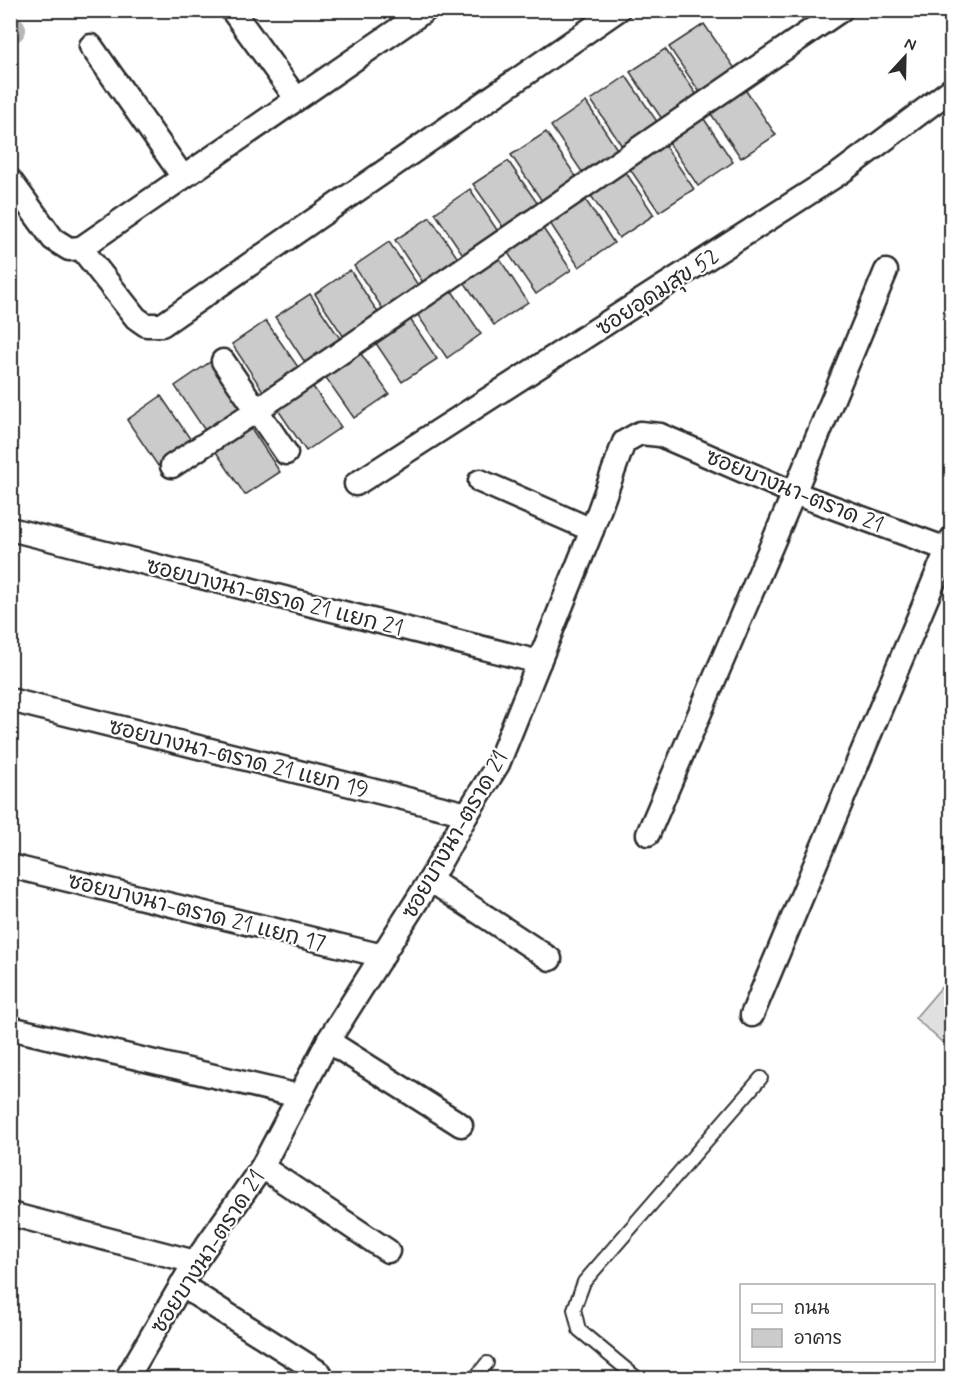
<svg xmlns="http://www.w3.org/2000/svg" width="962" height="1389" viewBox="0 0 962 1389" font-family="Mynerve,'Playpen Sans Thai',sans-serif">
<rect width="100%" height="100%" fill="#fff"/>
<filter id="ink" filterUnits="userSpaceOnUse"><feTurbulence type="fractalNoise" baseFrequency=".0167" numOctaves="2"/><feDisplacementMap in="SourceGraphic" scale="12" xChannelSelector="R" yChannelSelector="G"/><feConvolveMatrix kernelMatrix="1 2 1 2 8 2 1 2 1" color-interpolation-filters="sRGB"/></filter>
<g filter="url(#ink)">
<!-- green -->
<polygon fill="#e0e0e0" stroke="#868686" stroke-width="1.5" points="951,976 951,1050 915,1018"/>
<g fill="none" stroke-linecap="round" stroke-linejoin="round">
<!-- canal -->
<polyline stroke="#b6b6b6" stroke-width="26" points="10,28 13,29"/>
</g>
<!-- building -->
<g fill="#cbcbcb" stroke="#2b2b2b" stroke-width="1.5">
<polygon points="704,24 736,70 701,94 669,47"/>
<polygon points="665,49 697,95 662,119 630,72"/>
<polygon points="626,76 658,123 622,146 591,100"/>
<polygon points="744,88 776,135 741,158 709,111"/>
<polygon points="586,102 617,149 582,172 551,126"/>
<polygon points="702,116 733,162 698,186 667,140"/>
<polygon points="546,132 577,178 542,201 511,155"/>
<polygon points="663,143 694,189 659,212 628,166"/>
<polygon points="508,161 540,207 505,230 473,184"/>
<polygon points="623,168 654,215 619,238 588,191"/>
<polygon points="470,189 501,236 466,259 435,213"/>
<polygon points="583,196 614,243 579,267 548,220"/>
<polygon points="430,217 461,263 426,287 395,240"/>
<polygon points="540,224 571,270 536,294 504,247"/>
<polygon points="389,242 420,288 385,312 354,266"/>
<polygon points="497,255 528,302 494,325 462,279"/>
<polygon points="350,270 381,317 346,340 315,294"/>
<polygon points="450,288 481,334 447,358 415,311"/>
<polygon points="310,294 341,340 306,364 275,317"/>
<polygon points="406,313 437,359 402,382 371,336"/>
<polygon points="266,321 298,367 263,391 232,344"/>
<polygon points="357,348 389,394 354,418 322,372"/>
<polygon points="210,362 242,408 206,432 175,386"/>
<polygon points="309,381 341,427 306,451 274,404"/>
<polygon points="161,396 193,443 158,466 127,420"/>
<polygon points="249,425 280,472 245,495 214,449"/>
</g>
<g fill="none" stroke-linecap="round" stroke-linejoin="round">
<!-- lane casing -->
<g stroke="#2b2b2b" stroke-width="16">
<g id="lane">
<polyline points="475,1378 487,1363"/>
<polyline points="637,1378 579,1330 574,1309 584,1282 761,1078"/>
</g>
</g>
<!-- street casing -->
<g stroke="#2b2b2b" stroke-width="27">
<g id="street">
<polyline points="232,10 296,98"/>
<polyline points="91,46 183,177"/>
<polyline points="10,180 53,239 69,249 81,248 426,10"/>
<polyline points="81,248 136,318 146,325 162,325 618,10"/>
<polyline points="223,361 286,453"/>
<polyline points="172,466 257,410 841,10"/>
<polyline points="480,481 592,530"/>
<polyline points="356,484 840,173 952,89"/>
<polyline points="10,529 539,662"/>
<polyline points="10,700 467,814"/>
<polyline points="648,834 794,493 886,271"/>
<polyline points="10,866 383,956"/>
<polyline points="430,880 550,959"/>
<polyline points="752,1015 952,538"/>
<polyline points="10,1028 299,1096"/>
<polyline points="328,1041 461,1125"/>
<polyline points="262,1167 388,1251"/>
<polyline points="10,1214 195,1262"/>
<polyline points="181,1285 320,1373"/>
<polyline points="127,1378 195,1262 262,1167 328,1041 430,880 467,814 498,764 592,530 624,442 640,433 660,435 794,493 952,551"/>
</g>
</g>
<!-- lane -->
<use href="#lane" stroke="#fff" stroke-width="12"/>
<!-- street -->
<use href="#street" stroke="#fff" stroke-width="22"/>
</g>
</g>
<g text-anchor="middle" stroke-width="4.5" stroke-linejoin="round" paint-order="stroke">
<!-- street labels -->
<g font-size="22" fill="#2b2b2b" stroke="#fff">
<text transform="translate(657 291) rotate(-33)" y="8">ซอยอุดมสุข 52</text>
<text transform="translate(795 490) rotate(22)" y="8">ซอยบางนา-ตราด 21</text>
<text transform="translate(275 596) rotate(14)" y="8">ซอยบางนา-ตราด 21 แยก 21</text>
<text transform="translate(239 757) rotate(14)" y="8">ซอยบางนา-ตราด 21 แยก 19</text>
<text transform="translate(454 834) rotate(-60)" y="8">ซอยบางนา-ตราด 21</text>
<text transform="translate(197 911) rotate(14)" y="8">ซอยบางนา-ตราด 21 แยก 17</text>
<text transform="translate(207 1251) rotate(-57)" y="8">ซอยบางนา-ตราด 21</text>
</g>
</g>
<!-- margin -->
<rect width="962" height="1389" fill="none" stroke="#fff" stroke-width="36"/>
<rect x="18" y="18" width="926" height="1353" fill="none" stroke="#2b2b2b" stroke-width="2" filter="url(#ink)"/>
<!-- legend -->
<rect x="740" y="1284" width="195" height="78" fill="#ffffff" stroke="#aaaaaa" stroke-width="1.5"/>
<rect x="752" y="1304" width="30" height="9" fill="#ffffff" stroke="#aaaaaa" stroke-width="1.5"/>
<text x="794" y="1314" font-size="18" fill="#2b2b2b">ถนน</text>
<rect x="752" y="1329" width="30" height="18" fill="#cbcbcb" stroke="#aaaaaa" stroke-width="1.5"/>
<text x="794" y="1344" font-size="18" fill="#2b2b2b">อาคาร</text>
<!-- north arrow -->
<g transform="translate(905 57) rotate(22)" stroke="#ffffff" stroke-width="4.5" paint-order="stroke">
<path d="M0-4.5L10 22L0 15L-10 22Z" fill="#2b2b2b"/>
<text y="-9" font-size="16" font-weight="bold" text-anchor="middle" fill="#2b2b2b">N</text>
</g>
</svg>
